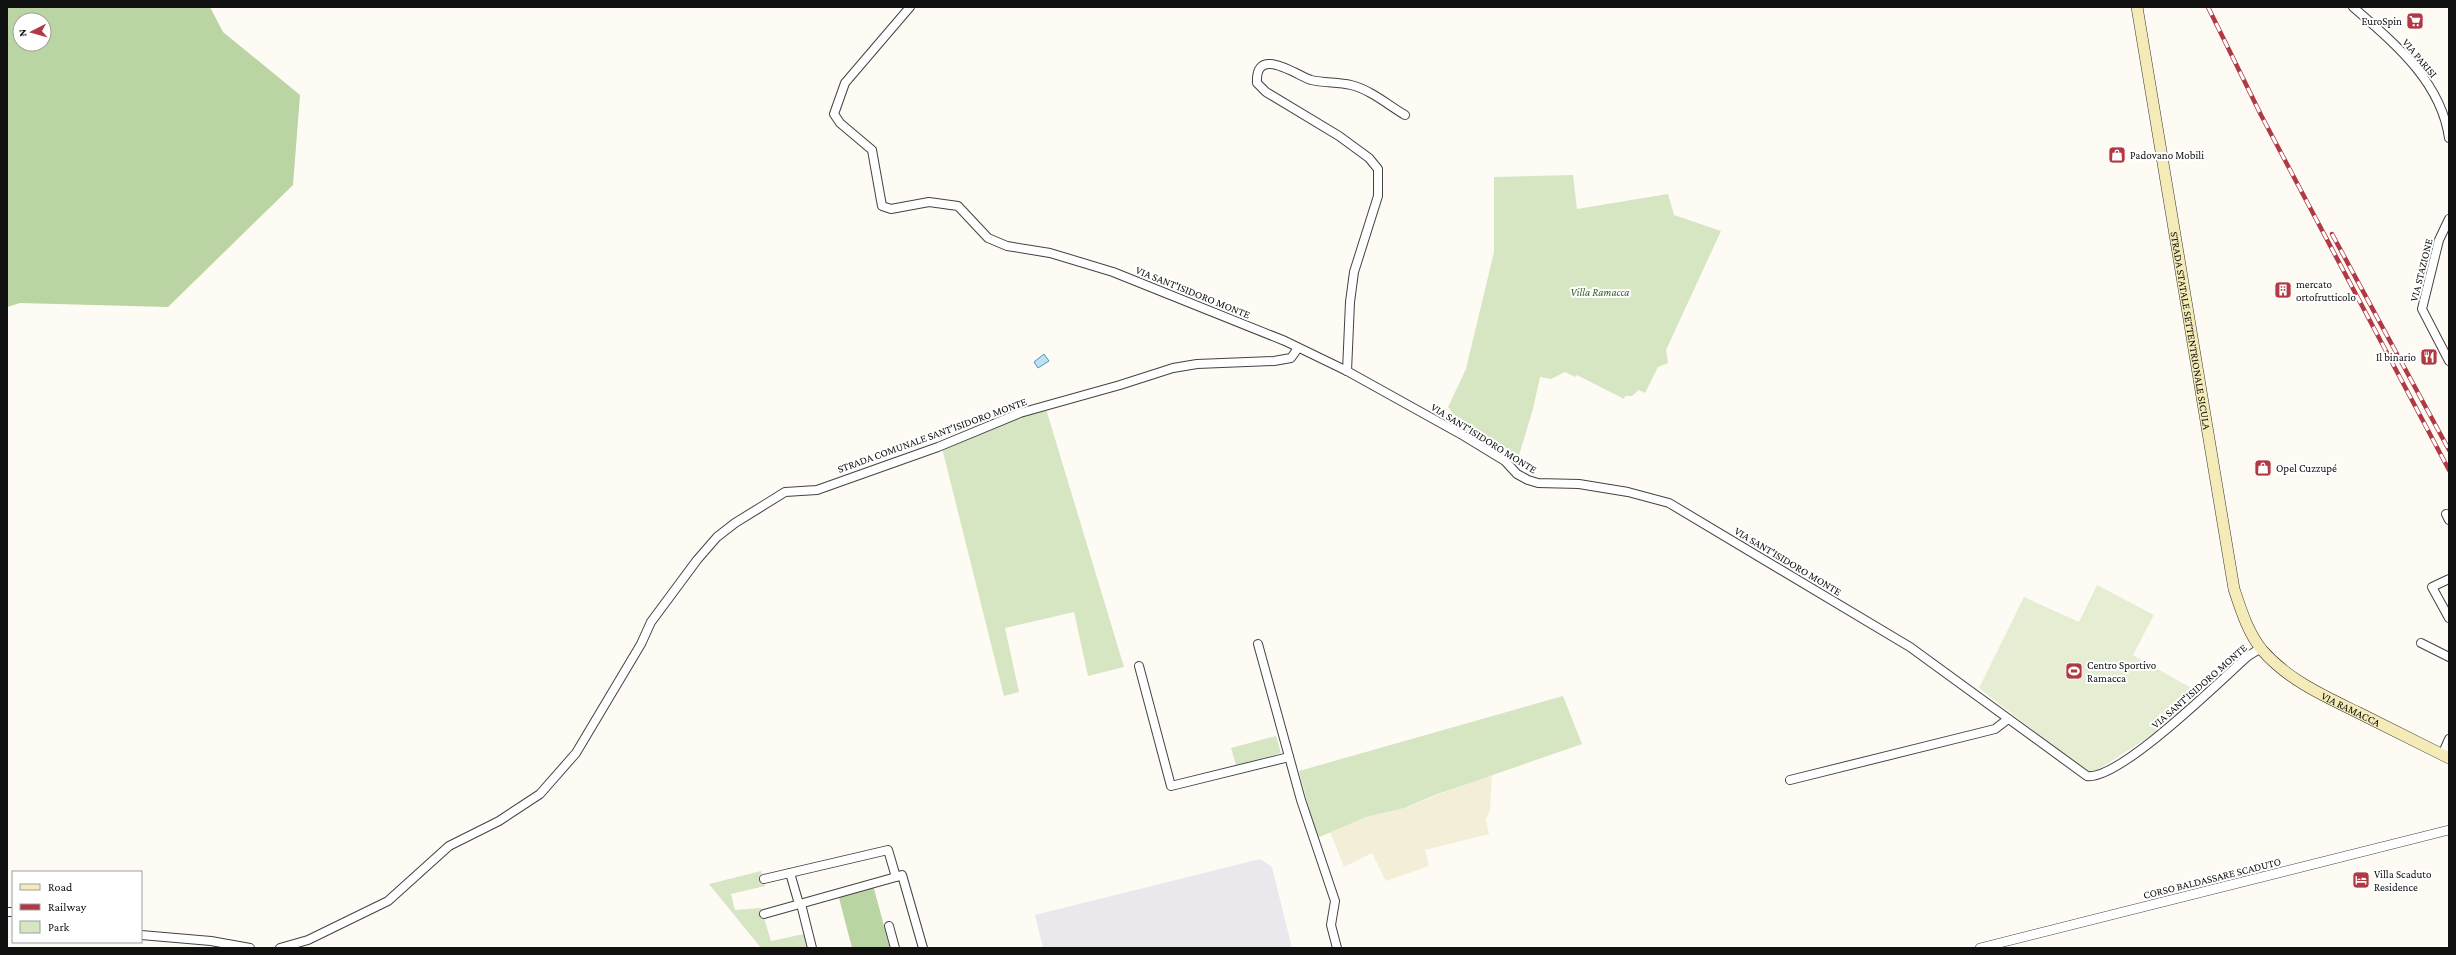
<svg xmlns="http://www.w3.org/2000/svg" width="2456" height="955" viewBox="0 0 2456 955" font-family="'Crimson Pro',serif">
<rect width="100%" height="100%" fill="#fefbf5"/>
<!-- industrial -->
<polygon fill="#ece6ed" points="1260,859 1272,867 1292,948 1043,948 1035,915"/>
<!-- farmland -->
<polygon fill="#f2eed7" points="1492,774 1490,809 1486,820 1489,834 1425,850 1429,866 1386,881 1372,853 1344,867 1330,832 1366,817 1404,808"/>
<!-- green -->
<g fill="#d6e5c2">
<polygon points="1573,175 1577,209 1668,194 1674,215 1721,231 1666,350 1668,363 1658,367 1645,393 1639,390 1632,396 1625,396 1624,399 1577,375 1575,377 1565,372 1551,379 1540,377 1533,409 1516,465 1471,437 1448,407 1466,369 1494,252 1494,177"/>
<polygon points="1046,409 1124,667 1088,676 1074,612 1005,628 1019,692 1004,696 942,448 998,423"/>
<polygon points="1563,696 1582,744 1435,795 1404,808 1366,817 1317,838 1299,771"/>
<polygon points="1276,736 1281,753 1236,765 1231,748"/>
<polygon points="761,871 765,886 731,894 735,910 761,908 771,941 804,934 807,948 761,948 709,884"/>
</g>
<!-- forest -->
<g fill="#bbd4a3" fill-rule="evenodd">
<path d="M7 7H210L223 32 300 95 293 185 168 307 20 303 7 307ZM20 20H44V44H20Z"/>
<polygon points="873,885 890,948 852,948 838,894"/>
</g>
<!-- pitch -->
<polygon fill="#e5edd2" points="2097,585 2154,615 2133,655 2200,693 2161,729 2093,773 2087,772 1979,688 2024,597 2079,622"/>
<!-- water -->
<polygon fill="#bfe0ef" stroke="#4f97bd" points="1044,354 1049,361 1038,368 1034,362"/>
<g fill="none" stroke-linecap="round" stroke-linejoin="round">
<!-- minor casing -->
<g stroke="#434343" stroke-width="10">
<g id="minor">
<path d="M910 7 845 83 834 114 840 123 872 150 882 206 891 209 929 202 958 206 988 238 1007 246 1050 253 1113 272 1285 341 1347 371 1464 436 1505 461 1517 474 1528 480 1538 483 1579 484 1628 492 1669 503 1910 647 2087 776C2119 781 2221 680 2248 656L2261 648"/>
<path d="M2353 7C2394 43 2441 81 2449 138"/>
<polyline points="2449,219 2439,240 2422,309 2449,361"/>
<path d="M1347 371 1350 302 1354 272 1378 196V169L1369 158 1339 136 1266 92 1257 83C1255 45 1296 75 1311 80 1324 83 1338 82 1351 85 1371 90 1388 105 1405 115"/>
<polyline points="2446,514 2449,520"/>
<polyline points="2449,579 2432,587 2449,618"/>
<polyline points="2421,643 2449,657"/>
<polyline points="1258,644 1301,800 1335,901 1331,925 1337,948"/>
<polyline points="1139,666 1171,786 1289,757"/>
<polyline points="2442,755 2449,739"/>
<polyline points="1790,780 1995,729 2008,719"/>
<polyline points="790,873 799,904"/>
<polyline points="764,879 888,850 896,877 902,875 923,948"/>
<polyline points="801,904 812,948"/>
<polyline points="7,912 13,912"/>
<polyline points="764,914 896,877"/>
<polyline points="889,926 895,948"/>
<polyline points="141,935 211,941 250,948"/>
<polyline points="280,948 308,940 388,901 449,846 499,821 540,794 576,753 641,644 651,622 697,560 717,537 735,523 785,492 817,490 938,447 1020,413 1120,385 1173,368 1197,364 1274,361 1291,358 1298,348"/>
</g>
</g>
<!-- tertiary casing -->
<g stroke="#434343" stroke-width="10">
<polyline id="tertiary" points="1980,948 2449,830"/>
</g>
<!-- secondary casing -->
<g stroke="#323232" stroke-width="12">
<g id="secondary">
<path id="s1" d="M2137 7 2234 589C2241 610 2248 633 2262 650 2288 680 2324 696 2359 713 2389 728 2419 743 2449 758"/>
</g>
</g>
<!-- minor -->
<use href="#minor" stroke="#fff" stroke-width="8"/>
<!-- tertiary -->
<use href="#tertiary" stroke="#fff" stroke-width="9"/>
<!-- secondary -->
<use href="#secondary" stroke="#f5ebb8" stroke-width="11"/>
<!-- rail casing -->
<g stroke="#b03944" stroke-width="4.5">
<g id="rail">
<polyline points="2208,7 2261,115 2449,470"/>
<polyline points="2332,234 2449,450"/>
</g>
</g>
<!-- rail -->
<use href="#rail" stroke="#fff" stroke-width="3" stroke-dasharray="9" stroke-linecap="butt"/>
</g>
<!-- icons -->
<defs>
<g id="supermarket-square" transform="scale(0.9)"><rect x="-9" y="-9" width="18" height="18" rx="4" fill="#b03944" stroke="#fff"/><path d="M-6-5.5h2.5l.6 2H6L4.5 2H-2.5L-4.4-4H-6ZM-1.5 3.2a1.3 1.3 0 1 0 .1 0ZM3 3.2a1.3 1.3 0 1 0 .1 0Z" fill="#fff"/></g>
<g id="shop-square" transform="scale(0.9)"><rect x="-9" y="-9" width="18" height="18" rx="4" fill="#b03944" stroke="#fff"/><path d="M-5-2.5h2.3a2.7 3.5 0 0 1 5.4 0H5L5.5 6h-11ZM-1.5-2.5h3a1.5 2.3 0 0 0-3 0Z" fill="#fff"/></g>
<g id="building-square" transform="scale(0.9)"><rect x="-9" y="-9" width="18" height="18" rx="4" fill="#b03944" stroke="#fff"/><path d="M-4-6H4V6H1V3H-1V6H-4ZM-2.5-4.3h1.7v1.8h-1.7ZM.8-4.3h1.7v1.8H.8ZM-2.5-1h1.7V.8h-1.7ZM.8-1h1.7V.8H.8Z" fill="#fff"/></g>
<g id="restaurant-square" transform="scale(0.9)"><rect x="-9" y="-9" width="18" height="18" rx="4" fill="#b03944" stroke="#fff"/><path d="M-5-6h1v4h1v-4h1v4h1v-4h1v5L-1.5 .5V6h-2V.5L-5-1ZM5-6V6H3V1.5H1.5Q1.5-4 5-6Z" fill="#fff"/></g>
<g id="stadium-square" transform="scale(0.9)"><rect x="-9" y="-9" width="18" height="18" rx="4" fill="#b03944" stroke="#fff"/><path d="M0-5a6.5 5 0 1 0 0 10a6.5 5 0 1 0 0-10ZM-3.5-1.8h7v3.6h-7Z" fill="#fff"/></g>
<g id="hotel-square" transform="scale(0.9)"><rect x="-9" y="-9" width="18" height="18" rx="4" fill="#b03944" stroke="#fff"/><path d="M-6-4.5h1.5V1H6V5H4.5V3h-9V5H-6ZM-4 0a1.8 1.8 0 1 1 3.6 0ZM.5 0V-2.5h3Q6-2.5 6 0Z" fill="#fff"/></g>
</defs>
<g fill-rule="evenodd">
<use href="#supermarket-square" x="2415" y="21"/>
<use href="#shop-square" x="2117" y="155"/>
<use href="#building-square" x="2283" y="290"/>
<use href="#restaurant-square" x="2429" y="357"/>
<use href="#shop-square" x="2263" y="468"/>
<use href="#stadium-square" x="2074" y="671"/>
<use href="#hotel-square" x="2361" y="880"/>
</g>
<g text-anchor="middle" stroke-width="4" stroke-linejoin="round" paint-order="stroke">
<!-- poi labels -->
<g font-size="11" fill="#101010" stroke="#fff" text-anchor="start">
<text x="2402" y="25" text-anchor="end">EuroSpin</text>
<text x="2130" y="159">Padovano Mobili</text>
<text x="2296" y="288">mercato<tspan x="2296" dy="13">ortofrutticolo</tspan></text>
<text x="2416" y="361" text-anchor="end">Il binario</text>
<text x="2276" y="472">Opel Cuzzupé</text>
<text x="2087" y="669">Centro Sportivo<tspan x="2087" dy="13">Ramacca</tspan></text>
<text x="2374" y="878">Villa Scaduto<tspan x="2374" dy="13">Residence</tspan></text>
</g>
<!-- street labels -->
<g font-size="11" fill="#101010" stroke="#fff">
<text transform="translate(2420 58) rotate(50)" y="4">VIA PARISI</text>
<text transform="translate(2421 270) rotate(-76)" y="4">VIA STAZIONE</text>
<text transform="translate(1193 292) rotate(22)" y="4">VIA SANT'ISIDORO MONTE</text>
<text dy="4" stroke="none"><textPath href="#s1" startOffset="328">STRADA STATALE SETTENTRIONALE SICULA</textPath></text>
<text transform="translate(932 435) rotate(-20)" y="4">STRADA COMUNALE SANT'ISIDORO MONTE</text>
<text transform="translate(1484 438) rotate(32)" y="4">VIA SANT'ISIDORO MONTE</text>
<text transform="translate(1788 561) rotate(31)" y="4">VIA SANT'ISIDORO MONTE</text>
<text transform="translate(2199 686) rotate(-41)" y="4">VIA SANT'ISIDORO MONTE</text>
<text dy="4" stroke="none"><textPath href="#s1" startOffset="765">VIA RAMACCA</textPath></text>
<text transform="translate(2212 878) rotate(-14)" y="4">CORSO BALDASSARE SCADUTO</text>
</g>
<!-- park labels -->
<g font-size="11" font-style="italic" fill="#366128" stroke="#fff">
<text x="1600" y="296">Villa Ramacca</text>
</g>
</g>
<!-- border -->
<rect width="2456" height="955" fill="none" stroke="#101010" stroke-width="16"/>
<!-- legend -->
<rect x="12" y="871" width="130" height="72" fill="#ffffff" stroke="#9f9f9f"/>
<rect x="20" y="884" width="20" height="6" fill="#f5ebb8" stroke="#9f9f9f"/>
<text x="48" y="891" font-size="12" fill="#101010">Road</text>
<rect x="20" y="904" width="20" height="6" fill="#b03944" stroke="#9f9f9f"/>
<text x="48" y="911" font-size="12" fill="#101010">Railway</text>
<rect x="20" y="921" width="20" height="12" fill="#d6e5c2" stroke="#9f9f9f"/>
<text x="48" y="931" font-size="12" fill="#101010">Park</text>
<!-- north arrow -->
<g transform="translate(32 32) rotate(264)"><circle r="19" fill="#ffffff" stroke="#9f9f9f"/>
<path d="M0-3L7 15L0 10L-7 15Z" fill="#b03944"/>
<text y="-6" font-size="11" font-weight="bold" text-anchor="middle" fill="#101010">N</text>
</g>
</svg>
